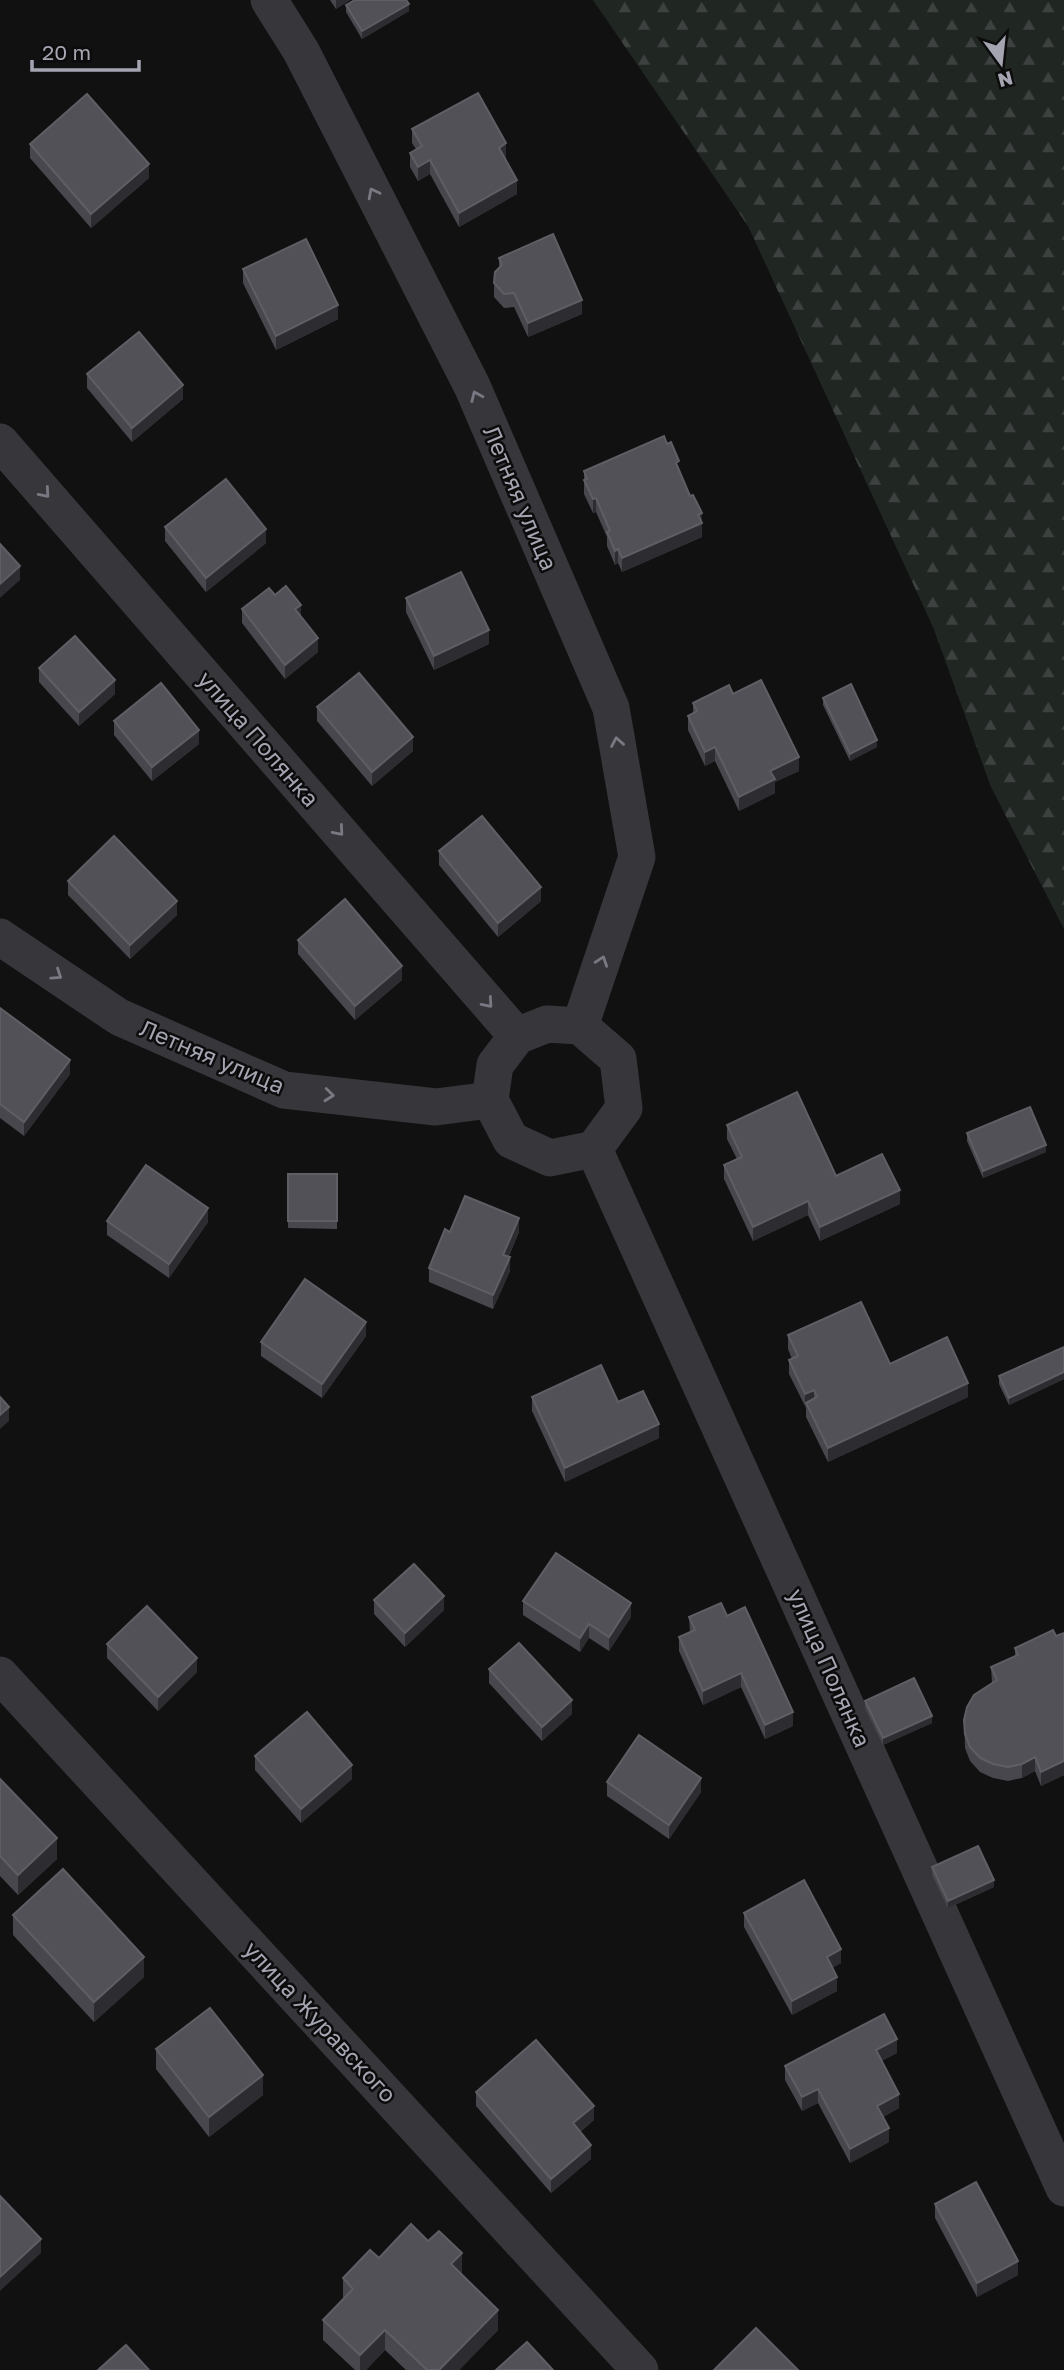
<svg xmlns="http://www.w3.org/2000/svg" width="1064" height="2370" viewBox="0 0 1064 2370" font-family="'Golos Text',sans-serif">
<defs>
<pattern id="forest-firs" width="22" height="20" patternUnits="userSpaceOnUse" patternTransform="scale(1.75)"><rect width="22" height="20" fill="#202622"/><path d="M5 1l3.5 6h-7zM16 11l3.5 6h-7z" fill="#3d4240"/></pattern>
</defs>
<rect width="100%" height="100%" fill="#111112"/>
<!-- forest -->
<polygon fill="url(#forest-firs)" points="593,0 1064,0 1064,929 991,787 933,627 748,226"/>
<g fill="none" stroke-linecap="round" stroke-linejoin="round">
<!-- minor -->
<g stroke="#37373b" stroke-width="37">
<polyline points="269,0 301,51 472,386 611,708 637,857 580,1026"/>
<polyline points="0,442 517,1036"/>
<polyline points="0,937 119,1017 284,1090 436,1107 490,1100"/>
<polygon points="547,1024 580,1026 618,1059 624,1108 594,1149 550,1158 511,1140 490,1100 495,1065 517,1036"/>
<polyline points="594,1149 1064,2188"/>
<polyline points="0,1675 640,2370"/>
</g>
</g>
<!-- wall -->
<g fill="#47474d">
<polygon points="330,0 350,0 336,9"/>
<polygon points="346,5 409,11 362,39 346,12"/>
<polygon points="412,129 506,157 505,158 517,194 459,227 430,174 418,181 410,167 410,153 416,149 412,143"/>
<polygon points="30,144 149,178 91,228 30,158"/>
<polygon points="499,258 582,314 528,337 514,307 504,308 494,297 494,283 499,268"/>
<polygon points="243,269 338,319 276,350 243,283"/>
<polygon points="87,374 183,399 132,442 87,388"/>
<polygon points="584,471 679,471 690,496 702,513 702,537 622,572 618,563 615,565 607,546 607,537 596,512 593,513 584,494"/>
<polygon points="165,527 266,543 206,592 165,541"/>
<polygon points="275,595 301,616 318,652 285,679 242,623 242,609"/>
<polygon points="406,598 489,644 434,670 406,612"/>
<polygon points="39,668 115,694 79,726 39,682"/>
<polygon points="733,694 799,771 775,782 775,793 739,811 715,761 705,766 688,730 688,716 693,713 693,703"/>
<polygon points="823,698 877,747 850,761 823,705"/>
<polygon points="317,707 413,751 372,786 317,721"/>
<polygon points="114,721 199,744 152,781 114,735"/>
<polygon points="439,851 541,901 498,937 439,865"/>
<polygon points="68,881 177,915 130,959 68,895"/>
<polygon points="298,940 402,980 355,1020 298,954"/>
<polygon points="0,1008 70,1074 24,1136 0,1118"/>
<polygon points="727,1125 836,1176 900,1204 820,1241 808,1215 753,1241 724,1179 724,1165 737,1159 727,1139"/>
<polygon points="967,1133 1046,1152 983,1178 967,1141"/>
<polygon points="288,1174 337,1174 337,1229 288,1228"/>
<polygon points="107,1221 208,1222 169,1278 107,1235"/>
<polygon points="450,1232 519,1232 509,1256 510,1271 493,1309 429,1282 429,1268"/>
<polygon points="788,1335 890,1364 968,1397 828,1462 806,1417 806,1408 789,1374 789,1360 792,1359 788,1349"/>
<polygon points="366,1336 322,1398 261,1356 261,1342"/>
<polygon points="999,1376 1064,1379 1009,1405 999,1384"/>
<polygon points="532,1397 618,1402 659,1438 565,1482 532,1411"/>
<polygon points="374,1600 444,1610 405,1647 374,1614"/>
<polygon points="523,1601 631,1617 609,1651 589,1638 580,1652 523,1615"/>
<polygon points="727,1616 793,1726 765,1739 741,1687 703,1705 679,1651 679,1637 690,1633 689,1617"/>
<polygon points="1064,1633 1064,1775 1041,1786 1035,1771 1022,1778 1008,1781 993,1778 980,1772 970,1761 965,1748 964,1720 992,1683 991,1667 1015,1656 1015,1648 1056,1636"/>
<polygon points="107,1644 197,1672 158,1711 107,1658"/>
<polygon points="489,1669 572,1714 542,1741 489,1683"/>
<polygon points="865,1701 932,1723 883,1745 865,1708"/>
<polygon points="255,1756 352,1779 301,1823 255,1770"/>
<polygon points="0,1779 57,1859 18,1895 0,1876"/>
<polygon points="607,1782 701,1792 669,1839 607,1796"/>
<polygon points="932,1867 994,1887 948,1908 932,1875"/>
<polygon points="744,1913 841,1963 832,1968 837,1991 792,2015 744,1927"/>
<polygon points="13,1915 144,1977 94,2022 13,1935"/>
<polygon points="156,2049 263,2095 209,2137 156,2069"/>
<polygon points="897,2053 881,2061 899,2108 883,2117 889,2142 850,2163 818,2103 802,2111 785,2080 785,2066"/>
<polygon points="476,2092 594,2120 580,2132 591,2159 551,2193 476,2106"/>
<polygon points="935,2204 1018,2275 977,2297 935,2218"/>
<polygon points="379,2258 462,2274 498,2330 459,2370 406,2370 385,2350 366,2370 355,2370 323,2340 323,2320 343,2299 343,2278"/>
</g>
<!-- shaded-wall -->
<g fill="#2d2d31">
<polygon points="336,0 350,0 336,9"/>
<polygon points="409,4 409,11 362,39 362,31"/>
<polygon points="506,143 506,157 499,162 499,148"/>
<polygon points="430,160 430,174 418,181 418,167"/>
<polygon points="149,164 149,178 91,228 91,214"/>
<polygon points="517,180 517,194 459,227 459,213"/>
<polygon points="582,300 582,314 528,337 528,323"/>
<polygon points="338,305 338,319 276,350 276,336"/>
<polygon points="183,385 183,399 132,442 132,428"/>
<polygon points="596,498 596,512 593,513 593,499"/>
<polygon points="702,513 702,537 622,572 622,558"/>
<polygon points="266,529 266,543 206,592 206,578"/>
<polygon points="618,549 618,563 615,565 615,551"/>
<polygon points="20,566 20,580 0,598 0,584"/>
<polygon points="301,605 301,619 295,609"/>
<polygon points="489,630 489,644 434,670 434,656"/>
<polygon points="318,638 318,652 285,679 285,665"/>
<polygon points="115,680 115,694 79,726 79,712"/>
<polygon points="199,730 199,744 152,781 152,767"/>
<polygon points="413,737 413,751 372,786 372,772"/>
<polygon points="877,740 877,747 850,761 850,754"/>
<polygon points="715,747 715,761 705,766 705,752"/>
<polygon points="799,757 799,771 775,782 775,793 739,811 739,797 770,771"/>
<polygon points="541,887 541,901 498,937 498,923"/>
<polygon points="177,901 177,915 130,959 130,945"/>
<polygon points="402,966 402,980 355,1020 355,1006"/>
<polygon points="70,1060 70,1074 24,1136 24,1122"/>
<polygon points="1046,1145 1046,1152 983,1178 983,1171"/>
<polygon points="900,1190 900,1204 820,1241 820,1227"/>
<polygon points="808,1201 808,1215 753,1241 753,1227"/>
<polygon points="208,1208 208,1222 169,1278 169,1264"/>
<polygon points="519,1218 519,1232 503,1269 503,1255"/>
<polygon points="510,1257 510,1271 493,1309 493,1295"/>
<polygon points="366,1322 366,1336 322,1398 322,1384"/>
<polygon points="1064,1372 1064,1379 1009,1405 1009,1398"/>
<polygon points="968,1383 968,1397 828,1462 828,1448"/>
<polygon points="814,1390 814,1404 806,1403 805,1408 805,1394"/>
<polygon points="9,1407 9,1421 0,1429 0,1415"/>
<polygon points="659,1424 659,1438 565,1482 565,1468"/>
<polygon points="444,1596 444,1610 405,1647 405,1633"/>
<polygon points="631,1603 631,1617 609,1651 609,1637"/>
<polygon points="589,1624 589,1638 580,1652 580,1638"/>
<polygon points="197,1658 197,1672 158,1711 158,1697"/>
<polygon points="741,1673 741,1687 703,1705 703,1691"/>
<polygon points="572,1700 572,1714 542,1741 542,1727"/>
<polygon points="793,1712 793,1726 765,1739 765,1725"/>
<polygon points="932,1716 932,1723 883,1745 883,1738"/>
<polygon points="1035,1757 1035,1771 1022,1778 1022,1764"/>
<polygon points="1064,1761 1064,1775 1041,1786 1041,1772"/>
<polygon points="352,1765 352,1779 301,1823 301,1809"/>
<polygon points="701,1778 701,1792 669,1839 669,1825"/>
<polygon points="57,1838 57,1859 18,1895 18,1875"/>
<polygon points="994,1880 994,1887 948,1908 948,1901"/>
<polygon points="841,1949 841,1963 827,1971 827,1957"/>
<polygon points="144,1957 144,1977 94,2022 94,2002"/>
<polygon points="837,1977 837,1991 792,2015 792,2001"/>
<polygon points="897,2039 897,2053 876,2064 876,2050"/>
<polygon points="263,2075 263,2095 209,2137 209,2117"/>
<polygon points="818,2089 818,2103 802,2111 802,2097"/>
<polygon points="899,2094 899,2108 877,2120 877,2106"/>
<polygon points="594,2106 594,2120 573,2137 573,2123"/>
<polygon points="889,2128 889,2142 850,2163 850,2149"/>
<polygon points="591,2145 591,2159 551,2193 551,2179"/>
<polygon points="41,2239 41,2253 0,2291 0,2277"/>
<polygon points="462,2253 462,2274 451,2284 451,2264"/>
<polygon points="1018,2261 1018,2275 977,2297 977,2283"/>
<polygon points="498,2310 498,2330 459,2370 439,2370"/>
<polygon points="385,2330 385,2350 366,2370 360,2370 360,2355"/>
</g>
<!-- building -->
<g fill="#515157" stroke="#5e5e65" stroke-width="2">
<polygon points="355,0 406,0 409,4 362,31 346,5"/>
<polygon points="478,93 506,143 499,148 517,180 459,213 430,160 418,167 410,153 422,146 412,129"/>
<polygon points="87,94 149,164 91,214 30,144"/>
<polygon points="553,234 582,300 528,323 514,293 504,294 494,283 495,272 502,265 499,258"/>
<polygon points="306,239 338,305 276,336 243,269"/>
<polygon points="139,332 183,385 132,428 87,374"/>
<polygon points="664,436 667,444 671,442 679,461 676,463 690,496 693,495 702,513 698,515 702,523 622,558 618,549 615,551 607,532 610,531 596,498 593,499 584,480 587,479 584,471"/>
<polygon points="226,479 266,529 206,578 165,527"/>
<polygon points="0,544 20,566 0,584"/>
<polygon points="461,572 489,630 434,656 406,598"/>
<polygon points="286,586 301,605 295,609 318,638 285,665 242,609 269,588 275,595"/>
<polygon points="75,636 115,680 79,712 39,668"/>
<polygon points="359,673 413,737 372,772 317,707"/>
<polygon points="761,680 799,757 770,771 775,779 739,797 715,747 705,752 688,716 697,711 693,703 729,685 733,694"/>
<polygon points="161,683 199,730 152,767 114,721"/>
<polygon points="851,684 877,740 850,754 823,698"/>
<polygon points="482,816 541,887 498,923 439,851"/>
<polygon points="114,836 177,901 130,945 68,881"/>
<polygon points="345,899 402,966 355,1006 298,940"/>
<polygon points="0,1008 70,1060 24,1122 0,1104"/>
<polygon points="797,1092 836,1176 882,1154 900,1190 820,1227 808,1201 753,1227 724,1165 742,1157 727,1125"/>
<polygon points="1030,1107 1046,1145 983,1171 967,1133"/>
<polygon points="146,1165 208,1208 169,1264 107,1221"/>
<rect x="288" y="1174" width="49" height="47"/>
<polygon points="465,1196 519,1218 503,1255 510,1257 493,1295 429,1268 445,1229 450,1232"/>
<polygon points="305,1279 366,1322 322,1384 261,1342"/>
<polygon points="861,1302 890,1364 947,1337 968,1383 828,1448 806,1403 817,1397 814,1390 805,1394 789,1360 798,1356 788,1335"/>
<polygon points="1064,1347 1064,1372 1009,1398 999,1376"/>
<polygon points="601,1365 618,1402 643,1391 659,1424 565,1468 532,1397"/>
<polygon points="0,1397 9,1407 0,1415"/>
<polygon points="556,1553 631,1603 609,1637 589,1624 580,1638 523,1601"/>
<polygon points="414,1564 444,1596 405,1633 374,1600"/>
<polygon points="721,1603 727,1616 745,1607 793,1712 765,1725 741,1673 703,1691 679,1637 695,1630 689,1617"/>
<polygon points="147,1606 197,1658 158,1697 107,1644"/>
<polygon points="1053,1630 1056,1636 1064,1633 1064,1761 1041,1772 1035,1757 1022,1764 1008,1767 993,1764 980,1758 970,1747 965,1734 964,1720 967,1707 974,1695 997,1680 991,1667 1018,1655 1015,1648"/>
<polygon points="519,1643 572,1700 542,1727 489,1669"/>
<polygon points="914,1678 932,1716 883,1738 865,1701"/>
<polygon points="307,1712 352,1765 301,1809 255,1756"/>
<polygon points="639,1735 701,1778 669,1825 607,1782"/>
<polygon points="0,1779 57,1838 18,1875 0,1856"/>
<polygon points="978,1846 994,1880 948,1901 932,1867"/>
<polygon points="63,1869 144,1957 94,2002 13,1915"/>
<polygon points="804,1880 841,1949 827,1957 837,1977 792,2001 744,1913"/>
<polygon points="210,2008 263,2075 209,2117 156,2049"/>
<polygon points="884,2014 897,2039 876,2050 899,2094 877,2106 889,2128 850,2149 818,2089 802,2097 785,2066"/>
<polygon points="536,2040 594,2106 573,2123 591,2145 551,2179 476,2092"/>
<polygon points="976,2182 1018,2261 977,2283 935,2204"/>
<polygon points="0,2196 41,2239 0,2277"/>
<polygon points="411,2224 428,2241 439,2231 462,2253 451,2264 498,2310 439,2370 427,2370 385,2330 360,2355 323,2320 353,2289 343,2278 370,2250 379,2258"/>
<polygon points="756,2328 798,2370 714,2370"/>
<polygon points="527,2342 553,2370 496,2370"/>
<polygon points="126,2345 149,2370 98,2370"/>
</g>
<!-- one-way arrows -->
<defs><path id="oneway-chevron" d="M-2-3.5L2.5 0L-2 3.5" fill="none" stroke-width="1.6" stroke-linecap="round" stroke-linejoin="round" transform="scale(1.75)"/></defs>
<g stroke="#787982">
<use href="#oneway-chevron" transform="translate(373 193) rotate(-117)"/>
<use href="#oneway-chevron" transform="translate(476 396) rotate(-114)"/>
<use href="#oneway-chevron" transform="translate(45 493) rotate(49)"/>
<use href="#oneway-chevron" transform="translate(617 742) rotate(-100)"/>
<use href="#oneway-chevron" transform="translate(339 831) rotate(49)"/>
<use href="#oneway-chevron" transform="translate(602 961) rotate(-71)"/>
<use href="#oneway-chevron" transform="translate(57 975) rotate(34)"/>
<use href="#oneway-chevron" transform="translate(488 1003) rotate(49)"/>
<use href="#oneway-chevron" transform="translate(329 1095) rotate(6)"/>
</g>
<g text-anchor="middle" stroke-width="5" stroke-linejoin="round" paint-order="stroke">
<!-- street labels -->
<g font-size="23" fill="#a4a5b1" stroke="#0c0c0d">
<text transform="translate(520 498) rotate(67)" y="8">Летняя улица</text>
<text transform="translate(258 739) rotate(49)" y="8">улица Полянка</text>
<text transform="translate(212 1057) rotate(23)" y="8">Летняя улица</text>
<text transform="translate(829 1668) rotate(66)" y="8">улица Полянка</text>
<text transform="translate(320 2022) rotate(47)" y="8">улица Журавского</text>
</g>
</g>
<!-- north arrow -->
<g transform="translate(1001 63) rotate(165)" stroke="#0c0c0d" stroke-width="5" paint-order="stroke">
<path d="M0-5L12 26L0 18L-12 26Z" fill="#a4a5b1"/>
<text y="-10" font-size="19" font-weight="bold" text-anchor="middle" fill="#a4a5b1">N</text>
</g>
<!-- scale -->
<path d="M32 60v10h107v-10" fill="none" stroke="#a4a5b1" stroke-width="3.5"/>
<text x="42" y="60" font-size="21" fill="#a4a5b1" stroke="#0c0c0d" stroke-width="5" paint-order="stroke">20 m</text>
</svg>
